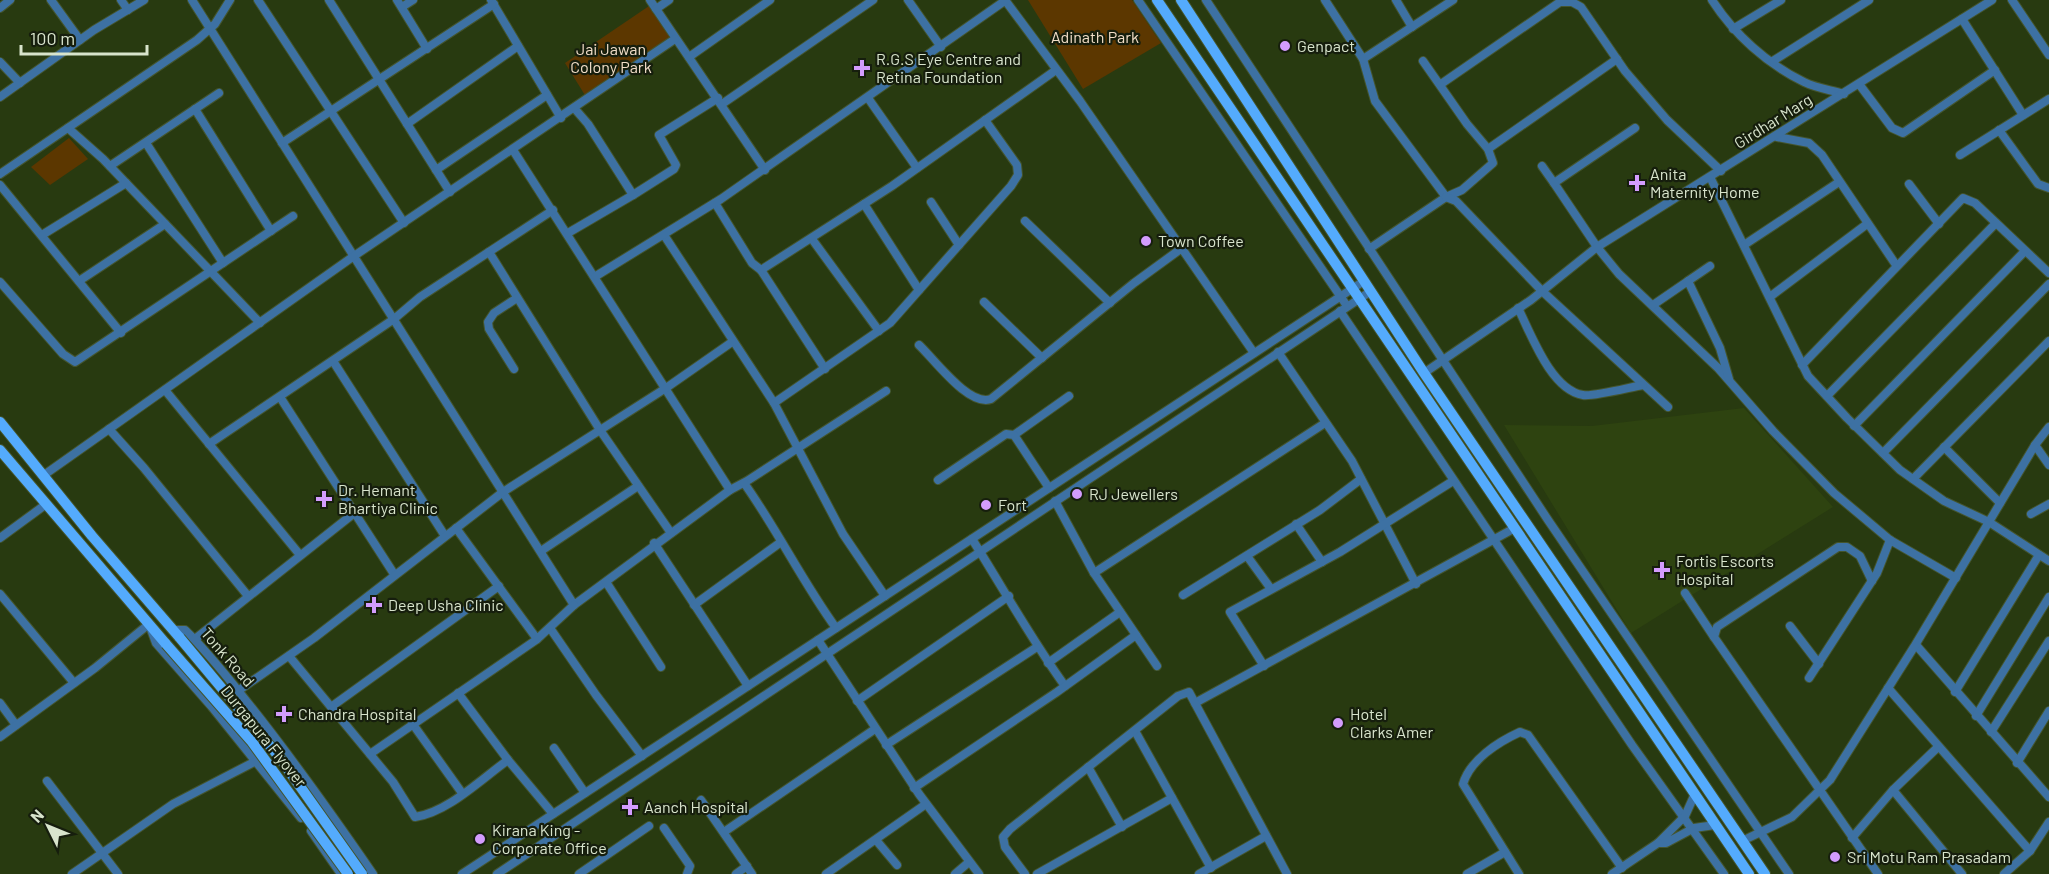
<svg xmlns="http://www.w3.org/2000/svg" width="2049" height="874" viewBox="0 0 2049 874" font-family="Barlow,sans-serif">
<rect width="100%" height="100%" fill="#283a10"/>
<!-- built -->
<polygon fill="#2e4310" points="1744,408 1833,507 1631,633 1504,425 1592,426"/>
<!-- green -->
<g fill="#5c3700">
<polygon points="1028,0 1132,0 1161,43 1083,89"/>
<polygon points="652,4 675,39 588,100 565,63"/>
<polygon points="69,138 88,159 50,185 31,167"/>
</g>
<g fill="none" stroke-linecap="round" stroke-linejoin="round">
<!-- minor casing -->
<g stroke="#44552e" stroke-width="10">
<g id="minor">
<polyline points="51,0 80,40"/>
<polyline points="121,0 128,10"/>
<polyline points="192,0 574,605 730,490 747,481 886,391"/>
<polyline points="258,0 404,223"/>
<polyline points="329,0 450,192"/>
<polyline points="397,0 427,49"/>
<polyline points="491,0 561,118"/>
<polyline points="650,0 765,170"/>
<polyline points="908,0 941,47"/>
<polyline points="1005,0 1080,101 1254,353"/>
<polyline points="1138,0 1347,306"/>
<polyline points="1206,0 1548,520 1789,874"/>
<polyline points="1325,0 1363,59 1375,101 1446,197 1369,249"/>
<polyline points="1396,0 1412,27"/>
<path d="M1712 0C1734 34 1767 64 1804 82 1816 88 1831 90 1844 94"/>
<polyline points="2012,0 2049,55"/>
<polyline points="402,7 413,0"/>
<polyline points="0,8 10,0"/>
<polyline points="656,9 669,0"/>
<polyline points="1962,19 2023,115"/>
<polyline points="1733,29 1781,0"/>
<polyline points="689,57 770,0"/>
<polyline points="1363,59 1453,0"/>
<polyline points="1423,61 1467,124 1488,149 1493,163 1462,190 1446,197"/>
<polyline points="1773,61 1869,0"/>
<polyline points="0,62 20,83"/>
<polyline points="1441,84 1560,2 1572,2 1581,7 1625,71 1667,120 1721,171"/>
<polyline points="1859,84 1892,128 1903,133 1995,70"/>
<polyline points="0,97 94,30 144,0"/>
<polyline points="868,98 917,168"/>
<polyline points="722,104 873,0"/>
<polyline points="195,109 271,231"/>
<polyline points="407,124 518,46"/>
<polyline points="68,128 103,159 260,323"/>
<polyline points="1635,128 1554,183 1597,247 1619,274 1718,368 1773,431 1834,493 1890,540 1956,578"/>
<polyline points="1999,130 2038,184 2049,188"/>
<polyline points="1777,137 1809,143 1822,155 1896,265"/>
<polyline points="146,143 223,263"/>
<polyline points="282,143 494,4"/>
<polyline points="1488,149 1617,59"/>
<polyline points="513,150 730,490"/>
<polyline points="1960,155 2049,99"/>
<polyline points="110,166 219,93"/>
<polyline points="1542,166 1554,183"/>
<polyline points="436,170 547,95"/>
<polyline points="0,174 197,40 215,24 230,0"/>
<polyline points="1710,177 1808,376 1847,418 1900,470 1944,501 1989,522 2049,561"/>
<polyline points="1909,184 1939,224"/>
<polyline points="0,185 121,333"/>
<polyline points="633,195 674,169 676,165 659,135 718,98"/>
<polyline points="1446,197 1456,201 1542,291 1668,407"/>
<polyline points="931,202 959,245"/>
<polyline points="715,203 752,263 761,270 825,369"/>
<polyline points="864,204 919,290"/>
<polyline points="1025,221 1110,303"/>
<polyline points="568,233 633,195 588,124 575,109"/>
<polyline points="42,235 126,183"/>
<polyline points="664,235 774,403 843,534 885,596"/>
<polyline points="812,239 879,331"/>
<polyline points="1744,245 1839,182"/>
<polyline points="489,252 600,430 671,533"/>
<polyline points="761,270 892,186 1056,70"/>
<polyline points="596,276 721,199 1006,0"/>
<polyline points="79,281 165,224"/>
<polyline points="1688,281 1710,266"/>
<polyline points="0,282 63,354 75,362 293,216"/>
<polyline points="1771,296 1867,224"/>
<polyline points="984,302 1042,358"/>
<polyline points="1653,305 1688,281 1720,348 1729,379"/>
<path d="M1518 308C1531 334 1551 390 1583 395 1593 397 1631 387 1643 385"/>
<polyline points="1340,311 1632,745 1724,874"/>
<path d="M919 345C935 360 969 407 991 399L1134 283 1182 248"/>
<polyline points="1278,352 1352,461 1416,584"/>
<polyline points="333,361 445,536"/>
<polyline points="1802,365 1963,198 1975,203 2049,273"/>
<polyline points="514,369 489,329 488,322 494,313 517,298"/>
<polyline points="1424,373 1531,300 1597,247 1992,0"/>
<polyline points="165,390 300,555"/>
<polyline points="1827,396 1996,223"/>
<polyline points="280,397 394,574"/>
<polyline points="774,403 890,323 1011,186 1018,175 1017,165 985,120"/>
<polyline points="1854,426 2025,251"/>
<polyline points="109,429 144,468 248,596"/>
<polyline points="1014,435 1069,396"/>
<polyline points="209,444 394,319 420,297 553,210"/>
<polyline points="2035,445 2049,465"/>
<polyline points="1944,447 2000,503"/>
<polyline points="1883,453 2049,284"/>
<polyline points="44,475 354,256 675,39"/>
<polyline points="1913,479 2049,341"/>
<polyline points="938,480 1006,434 1014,435 1018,441 1049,488"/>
<path d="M744 483C777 529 802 581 836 628"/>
<polyline points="1055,501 1094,573 1157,666"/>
<polyline points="2031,514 2049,504"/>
<polyline points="1296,524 1322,562"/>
<polyline points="456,528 537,639"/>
<polyline points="0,538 45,505"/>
<path d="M972 539C1003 588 1031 639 1065 686"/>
<polyline points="654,543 748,686"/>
<polyline points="541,551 638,486"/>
<polyline points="1247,556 1271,589"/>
<polyline points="1094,573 1325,423"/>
<polyline points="1872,581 1860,556 1847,547 1838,547 1717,627 1714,637 1878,874"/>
<polyline points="606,582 661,667"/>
<polyline points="1685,593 1714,637"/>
<polyline points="0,594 74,683"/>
<polyline points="1183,595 1320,510 1361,479"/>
<polyline points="694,605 781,542"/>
<polyline points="149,624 156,643 212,707 301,818"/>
<polyline points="1790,626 1819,664"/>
<polyline points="550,628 596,695 642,756"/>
<path d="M174 630H185C208 652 228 678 248 703 292 758 333 816 373 874"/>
<polyline points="195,639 353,514"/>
<polyline points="818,640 919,794 979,874"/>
<polyline points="1916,645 2049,797"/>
<path d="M289 656 393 782 415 817C448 812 480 780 508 760"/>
<polyline points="1048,663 1120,612"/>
<polyline points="1264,666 1230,612 1340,552 1453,481"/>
<polyline points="1809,678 1877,573 1890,540"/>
<polyline points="1888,688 2030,851"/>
<polyline points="238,691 314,638 503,492 666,388 732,342"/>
<polyline points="1955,692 2039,555"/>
<polyline points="458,693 508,760 553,814"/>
<polyline points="857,701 1009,596"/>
<polyline points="0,703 16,725"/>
<polyline points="1195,703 1513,529"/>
<polyline points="331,707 499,586"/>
<polyline points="1976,716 2049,597"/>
<polyline points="412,723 462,793"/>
<polyline points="1135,731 1211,868"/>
<polyline points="1991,732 2049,641"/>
<polyline points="0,737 95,668 149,624"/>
<polyline points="886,745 1037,647"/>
<polyline points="554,748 585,793"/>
<polyline points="370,754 536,640 574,605"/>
<polyline points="2017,763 2049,711"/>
<polyline points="1088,767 1122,827"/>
<polyline points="47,781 118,874"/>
<polyline points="914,788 1057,692 1136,635"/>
<polyline points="1893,790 1962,874"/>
<polyline points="1694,796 1685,816 1658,843 1666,843 1694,828 1715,825"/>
<polyline points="701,800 752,874"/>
<polyline points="664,828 690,866 687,874"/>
<polyline points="311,831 341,874"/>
<polyline points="724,832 875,729"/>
<polyline points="1852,838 1893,790 1938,747"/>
<polyline points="876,840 897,865"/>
<polyline points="1742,841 1792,817 1830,780 1914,647 2035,445 2049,427"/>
<polyline points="72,874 173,804 256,761"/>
<polyline points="462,874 1364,281"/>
<polyline points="497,874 1371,291"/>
<polyline points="579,874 649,826"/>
<polyline points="736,874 747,866"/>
<polyline points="826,874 926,804"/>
<polyline points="955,874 969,862"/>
<polyline points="1025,874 1005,847 1003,837 1010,829 1178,696 1189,692 1287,874"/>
<polyline points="1037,874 1172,798"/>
<polyline points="1199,874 1266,836"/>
<polyline points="1467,874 1505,852"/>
<path d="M1519 874 1463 784C1470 760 1498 742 1520 732L1528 735 1622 868"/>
<polyline points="1612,874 1658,843"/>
<polyline points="2004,874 2030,851 2049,822"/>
</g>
</g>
<!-- major casing -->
<g stroke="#44552e" stroke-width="12">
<g id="major">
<polyline points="1157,0 1749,874"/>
<polyline points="1181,0 1424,373 1765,874"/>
<polyline points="0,422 92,536 180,638"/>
<polyline points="0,450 166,644"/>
</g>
</g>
<!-- minor -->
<use href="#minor" stroke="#3d71a3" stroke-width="8"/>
<!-- major -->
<use href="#major" stroke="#54abfd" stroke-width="10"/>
<!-- major-bridge casing -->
<g stroke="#44552e" stroke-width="12" stroke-linecap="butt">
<g id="major-bridge">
<polyline points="180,638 280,758 362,874"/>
<polyline points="166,644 252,742 348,874"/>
</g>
</g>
<!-- major-bridge -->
<use href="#major-bridge" stroke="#54abfd" stroke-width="10"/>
</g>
<!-- markers -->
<g fill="#d39cfd" stroke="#161e0d" stroke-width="2">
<circle cx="1285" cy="46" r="6"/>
<path d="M859 59h6v6h6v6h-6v6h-6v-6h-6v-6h6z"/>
<path d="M1634 174h6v6h6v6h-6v6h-6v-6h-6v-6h6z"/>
<circle cx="1146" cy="241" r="6"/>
<circle cx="1077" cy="494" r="6"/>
<path d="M321 490h6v6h6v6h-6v6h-6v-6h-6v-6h6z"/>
<circle cx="986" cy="505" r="6"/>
<path d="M1659 561h6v6h6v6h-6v6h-6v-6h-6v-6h6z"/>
<path d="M371 596h6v6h6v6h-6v6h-6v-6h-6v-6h6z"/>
<path d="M281 705h6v6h6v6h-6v6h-6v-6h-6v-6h6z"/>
<circle cx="1338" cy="723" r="6"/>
<path d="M627 798h6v6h6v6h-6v6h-6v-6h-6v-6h6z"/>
<circle cx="480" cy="839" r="6"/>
<circle cx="1835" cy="857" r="6"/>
</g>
<g text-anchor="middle" stroke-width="4.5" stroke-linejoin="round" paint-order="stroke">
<!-- park labels -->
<g font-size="16" fill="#f2dec8" stroke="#161e0d">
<text x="1095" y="43">Adinath Park</text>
<text x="611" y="55">Jai Jawan<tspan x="611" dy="18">Colony Park</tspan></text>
</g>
<!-- poi labels -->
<g font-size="16" fill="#d8e4cc" stroke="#161e0d" text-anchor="start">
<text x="1297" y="52">Genpact</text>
<text x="876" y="65">R.G.S Eye Centre and<tspan x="876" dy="18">Retina Foundation</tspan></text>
<text x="1650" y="180">Anita<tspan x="1650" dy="18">Maternity Home</tspan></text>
<text x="1158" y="247">Town Coffee</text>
<text x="338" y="496">Dr. Hemant<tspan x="338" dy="18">Bhartiya Clinic</tspan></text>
<text x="1089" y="500">RJ Jewellers</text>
<text x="998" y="511">Fort</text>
<text x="1676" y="567">Fortis Escorts<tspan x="1676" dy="18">Hospital</tspan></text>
<text x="388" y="611">Deep Usha Clinic</text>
<text x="298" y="720">Chandra Hospital</text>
<text x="1350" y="720">Hotel<tspan x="1350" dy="18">Clarks Amer</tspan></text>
<text x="644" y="813">Aanch Hospital</text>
<text x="492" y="836">Kirana King -<tspan x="492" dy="18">Corporate Office</tspan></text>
<text x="1847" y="863">Sri Motu Ram Prasadam</text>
</g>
<!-- street labels -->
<g font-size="16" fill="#d8e4cc" stroke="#161e0d">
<text transform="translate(1773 121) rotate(-32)" y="6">Girdhar Marg</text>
<text transform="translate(228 657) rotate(49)" y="6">Tonk Road</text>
<text transform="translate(264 736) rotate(51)" y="6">Durgapura Flyover</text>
</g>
</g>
<!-- north arrow -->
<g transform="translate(48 826) rotate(313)" stroke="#161e0d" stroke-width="4.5" paint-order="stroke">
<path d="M0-4.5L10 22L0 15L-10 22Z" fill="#d8e4cc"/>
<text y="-9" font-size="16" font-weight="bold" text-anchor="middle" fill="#d8e4cc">N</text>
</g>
<!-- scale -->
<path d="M21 45v9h126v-9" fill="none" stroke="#d8e4cc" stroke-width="3"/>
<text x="30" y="45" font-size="18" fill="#d8e4cc" stroke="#161e0d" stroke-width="4.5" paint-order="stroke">100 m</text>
</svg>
